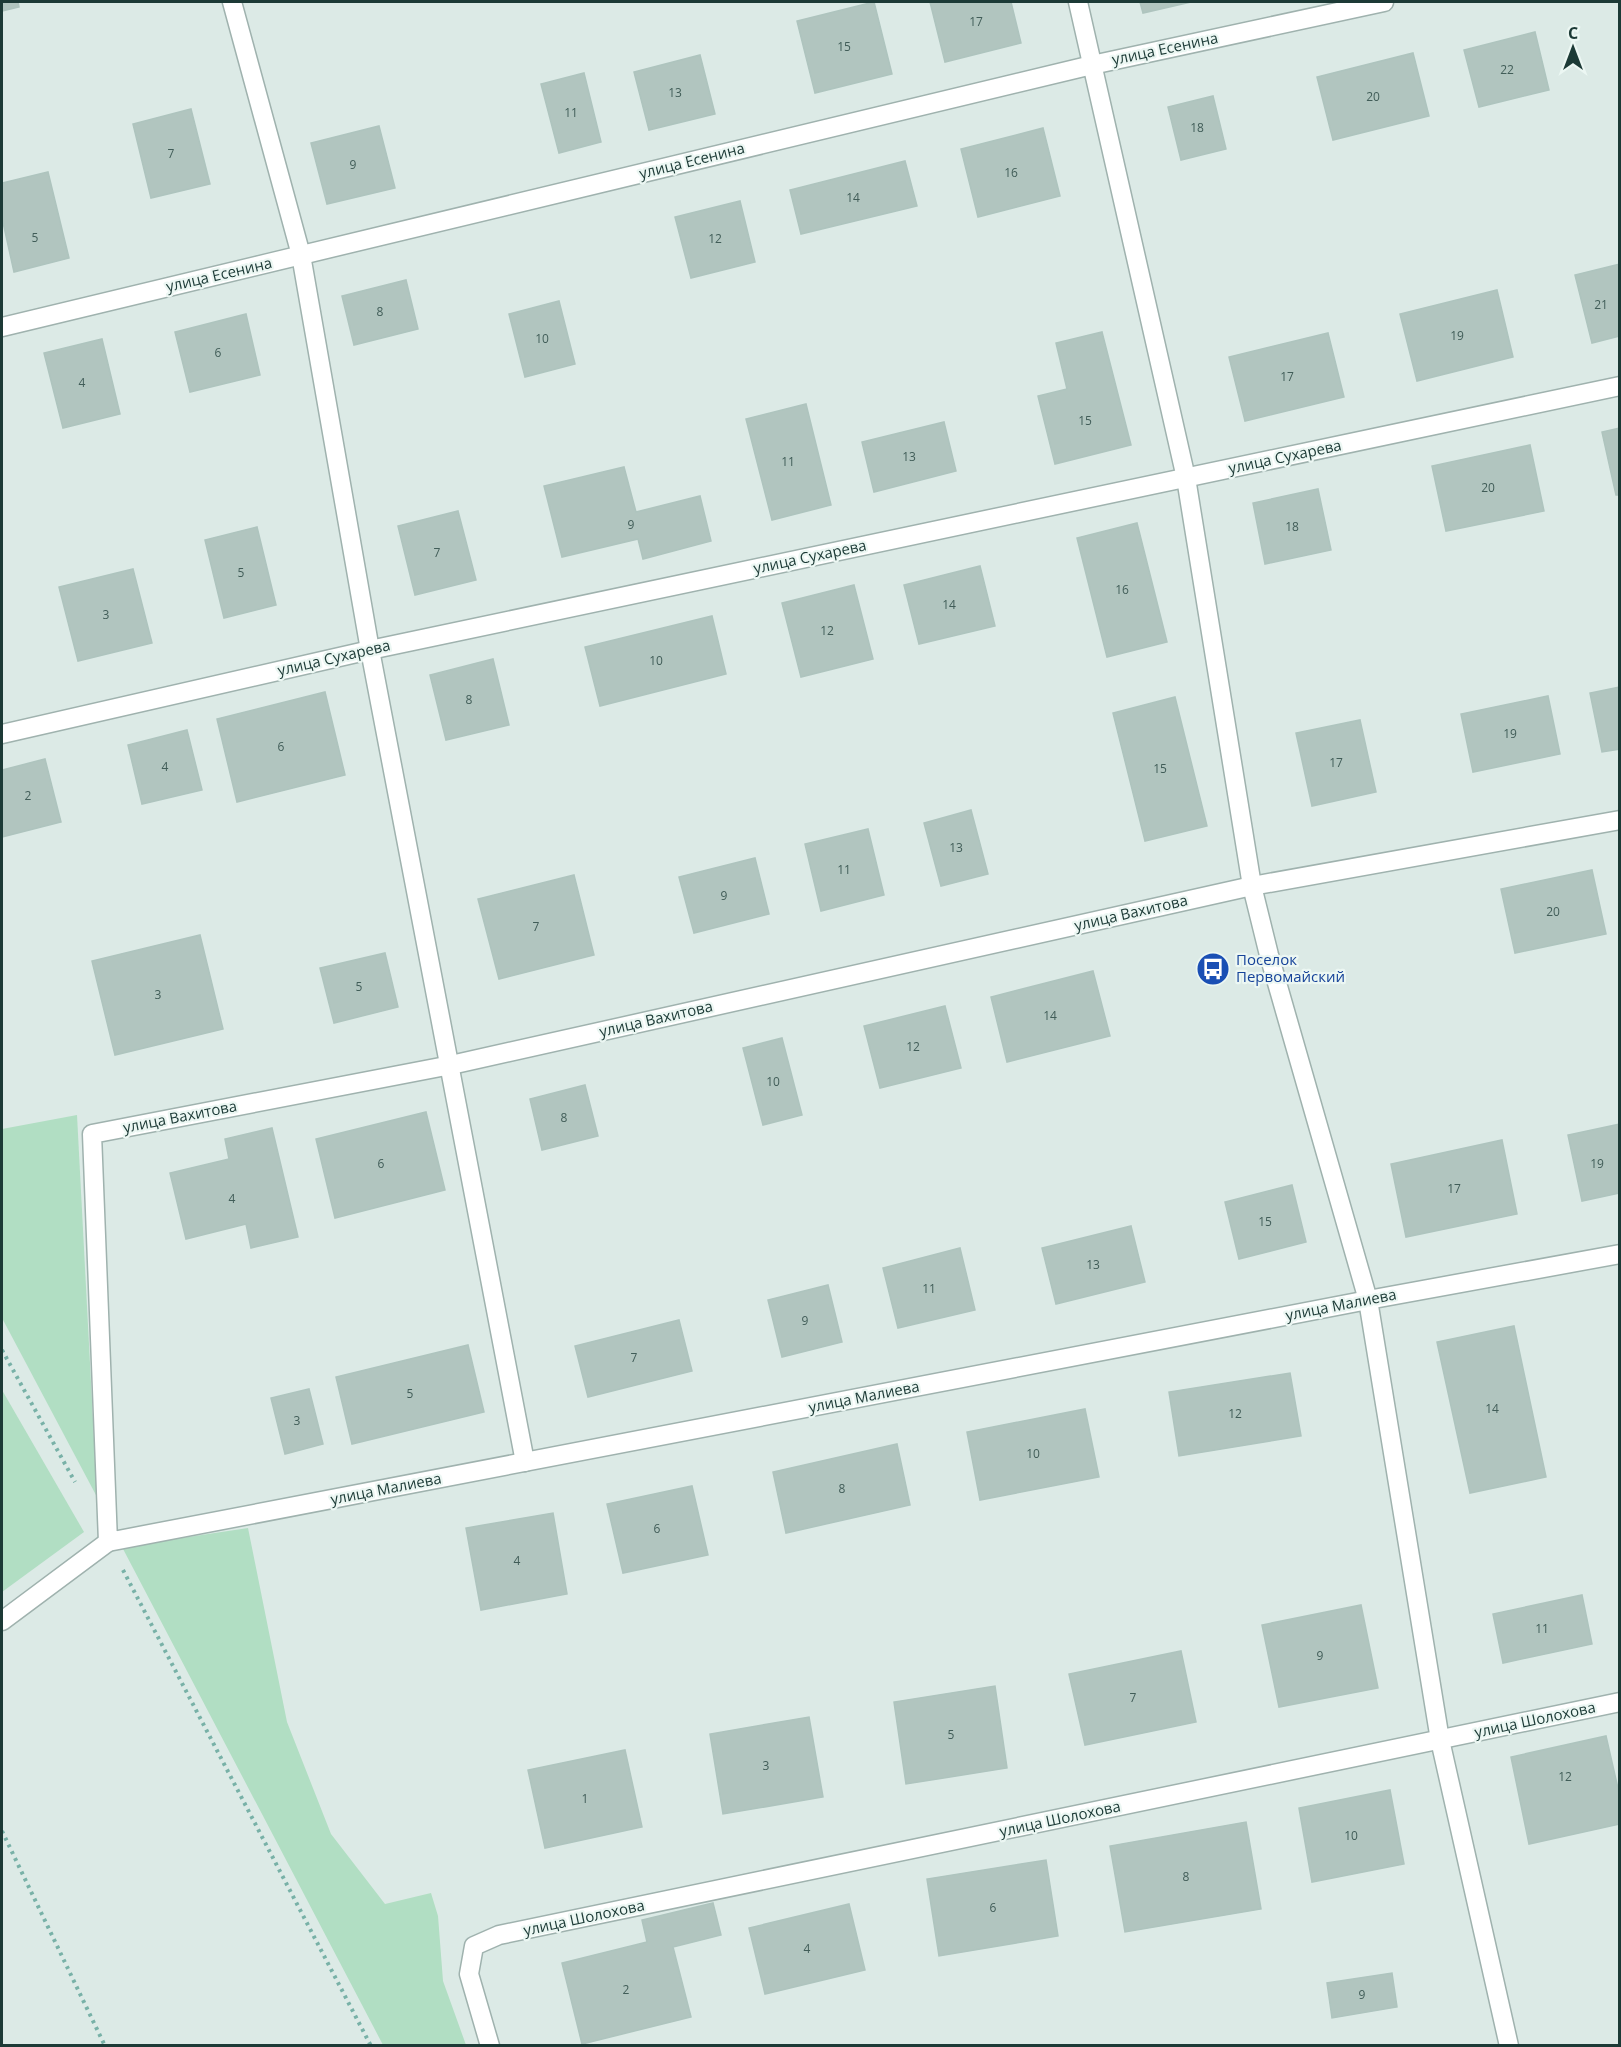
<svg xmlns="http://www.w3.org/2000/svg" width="1621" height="2047" viewBox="0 0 1621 2047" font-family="'Open Sans',sans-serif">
<rect width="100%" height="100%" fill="#dceae6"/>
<!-- green -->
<g fill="#b1dec3">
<polygon points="77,1115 97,1497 2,1318 2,1129"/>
<polygon points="2,1390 84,1532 2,1592"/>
<polygon points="248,1528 287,1722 331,1834 385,1904 431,1893 438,1916 443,1981 466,2045 383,2045 122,1547"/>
</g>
<!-- building -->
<g fill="#b1c5bf" stroke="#aec4be" stroke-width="1.5">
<polygon points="2,2 18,2 19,7 2,11"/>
<polygon points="874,2 892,74 815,93 797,21"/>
<polygon points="930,2 1011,2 1021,43 945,62"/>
<polygon points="1140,2 1191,2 1143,13"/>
<polygon points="1535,32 1549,90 1479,107 1464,50"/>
<polygon points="1413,53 1429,116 1333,140 1317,77"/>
<polygon points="700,55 715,114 649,130 634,72"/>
<polygon points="584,73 601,142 559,153 541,84"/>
<polygon points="1213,96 1226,149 1181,160 1168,107"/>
<polygon points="191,109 210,184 151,198 133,124"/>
<polygon points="379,126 395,188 327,204 311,143"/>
<polygon points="1043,128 1060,196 978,217 961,149"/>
<polygon points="905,161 917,206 801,234 790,190"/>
<polygon points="48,172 69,258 14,272 2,218 2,183"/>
<polygon points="740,201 755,262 691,278 675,217"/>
<polygon points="1620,264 1620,336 1592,343 1575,275"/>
<polygon points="406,280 418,329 354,345 342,296"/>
<polygon points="1497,290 1513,357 1417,381 1400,314"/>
<polygon points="559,301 575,364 525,377 509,314"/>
<polygon points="246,314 260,375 190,392 175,332"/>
<polygon points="1102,332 1131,445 1055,464 1038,396 1067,389 1056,343"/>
<polygon points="1328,333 1344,397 1245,421 1229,357"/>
<polygon points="102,339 120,414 63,428 44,353"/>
<polygon points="806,404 831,505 772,520 746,419"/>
<polygon points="944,422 956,471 874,492 862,442"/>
<polygon points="1620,428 1620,495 1616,495 1602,432"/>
<polygon points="1530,445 1544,511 1446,531 1432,466"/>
<polygon points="624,467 636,512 700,496 711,541 643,559 638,539 562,557 544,486"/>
<polygon points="1318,489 1331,550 1265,564 1253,503"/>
<polygon points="458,511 476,580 415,595 398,526"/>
<polygon points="1137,523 1167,642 1107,657 1077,538"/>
<polygon points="257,527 276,605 224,618 205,540"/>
<polygon points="980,566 995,626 919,644 904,585"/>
<polygon points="133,569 152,643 78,661 59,587"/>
<polygon points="854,585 873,659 801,677 782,603"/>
<polygon points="712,616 726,674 600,706 585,647"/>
<polygon points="493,659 509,725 446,740 430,675"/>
<polygon points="1620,687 1620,749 1602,752 1590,693"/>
<polygon points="325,692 345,775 237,802 217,719"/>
<polygon points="1548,696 1560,754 1473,772 1461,714"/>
<polygon points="1175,697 1207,826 1145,841 1113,713"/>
<polygon points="1360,720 1376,792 1312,806 1296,733"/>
<polygon points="187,730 202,790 142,804 128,745"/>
<polygon points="45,759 61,822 2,837 2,770"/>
<polygon points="971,810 988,874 941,886 924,823"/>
<polygon points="868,829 884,895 821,911 805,844"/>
<polygon points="755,858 769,914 694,933 679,877"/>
<polygon points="1592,870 1606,934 1515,953 1501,889"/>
<polygon points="574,875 594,955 499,979 478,899"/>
<polygon points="200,935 223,1029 115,1055 92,961"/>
<polygon points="385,953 398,1007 334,1023 320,968"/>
<polygon points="1093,971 1110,1036 1007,1062 991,997"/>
<polygon points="945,1006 961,1068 880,1088 864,1026"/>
<polygon points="782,1038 802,1115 763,1125 743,1048"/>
<polygon points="585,1085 598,1136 542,1150 530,1099"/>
<polygon points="426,1112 445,1190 335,1218 316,1139"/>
<polygon points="1620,1124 1620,1193 1582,1201 1568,1135"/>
<polygon points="272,1128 298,1237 251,1248 246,1224 186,1239 170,1173 229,1159 225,1139"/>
<polygon points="1502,1140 1517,1214 1406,1237 1391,1164"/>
<polygon points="1292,1185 1306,1242 1239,1259 1225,1202"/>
<polygon points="1131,1226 1145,1282 1056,1304 1042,1248"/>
<polygon points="960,1248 975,1310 898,1328 883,1268"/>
<polygon points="828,1285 842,1342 782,1357 768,1300"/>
<polygon points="679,1320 692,1371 588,1397 575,1346"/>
<polygon points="1514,1326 1546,1477 1470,1493 1437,1342"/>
<polygon points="468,1345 484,1412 352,1444 336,1377"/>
<polygon points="1290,1373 1301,1436 1179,1456 1169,1392"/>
<polygon points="309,1389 323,1444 285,1454 271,1398"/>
<polygon points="1085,1409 1099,1477 980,1500 967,1432"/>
<polygon points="897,1444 910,1505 786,1533 773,1472"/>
<polygon points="692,1486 708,1555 623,1573 607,1504"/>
<polygon points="553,1513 567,1594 481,1610 466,1528"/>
<polygon points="1582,1595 1592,1644 1503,1663 1493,1614"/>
<polygon points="1361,1605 1378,1688 1279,1707 1262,1625"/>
<polygon points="1181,1651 1196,1722 1085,1745 1069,1674"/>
<polygon points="995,1686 1007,1768 906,1784 894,1702"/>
<polygon points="809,1717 823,1797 723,1814 710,1734"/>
<polygon points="1606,1736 1620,1797 1620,1824 1529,1844 1511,1757"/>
<polygon points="625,1750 642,1827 545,1848 528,1770"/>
<polygon points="1390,1790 1404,1864 1312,1882 1299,1808"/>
<polygon points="1246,1822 1261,1909 1125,1932 1110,1846"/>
<polygon points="1046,1860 1058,1936 939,1956 927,1879"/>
<polygon points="713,1903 721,1935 673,1947 691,2017 582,2044 562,1963 647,1942 642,1920"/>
<polygon points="849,1904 865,1970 765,1994 749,1928"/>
<polygon points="1392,1973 1397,2007 1332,2018 1327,1983"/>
</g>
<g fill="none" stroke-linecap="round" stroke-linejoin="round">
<!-- service casing -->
<g stroke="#9fb2ae" stroke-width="21">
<polyline id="service" points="2,1621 108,1542"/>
</g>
<!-- minor casing -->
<g stroke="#9fb2ae" stroke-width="21">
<g id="minor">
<polyline points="232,2 301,255 370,650 525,1462"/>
<polyline points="1078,2 1186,478 1252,886 1269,955 1368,1300 1440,1740 1509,2046"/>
<polyline points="2,327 1092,65 1384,2"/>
<polyline points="2,734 370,650 1620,386"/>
<polyline points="1620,820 1252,886 451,1065 92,1134 108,1542 1368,1300 1620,1254"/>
<polyline points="490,2046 469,1974 474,1946 499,1935 1620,1702"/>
</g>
</g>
<!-- path -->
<g stroke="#78b1a7" stroke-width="4" stroke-dasharray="3 4.5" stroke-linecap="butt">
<polyline points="2,1350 75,1482"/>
<polyline points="123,1570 371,2046"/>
<polyline points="2,1831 105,2046"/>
</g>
<!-- service -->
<use href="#service" stroke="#fff" stroke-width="18"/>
<!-- minor -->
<use href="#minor" stroke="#fff" stroke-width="18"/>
</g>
<!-- icons -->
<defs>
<g id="bus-disc" transform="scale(1.725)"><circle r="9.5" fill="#1a4fb4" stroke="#ecf7f3"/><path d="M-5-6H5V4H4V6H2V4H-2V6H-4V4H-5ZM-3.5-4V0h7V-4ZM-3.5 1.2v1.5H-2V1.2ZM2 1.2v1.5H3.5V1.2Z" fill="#fff"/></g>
</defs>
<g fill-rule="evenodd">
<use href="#bus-disc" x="1213" y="969"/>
</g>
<g text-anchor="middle" stroke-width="4.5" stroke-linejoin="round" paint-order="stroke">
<!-- number labels -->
<g font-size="12" fill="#415d58">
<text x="976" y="26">17</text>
<text x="844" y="51">15</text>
<text x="1507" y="74">22</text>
<text x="675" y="97">13</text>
<text x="1373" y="101">20</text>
<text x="571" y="117">11</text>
<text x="1197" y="132">18</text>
<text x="171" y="158">7</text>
<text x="353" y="169">9</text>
<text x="1011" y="177">16</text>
<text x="853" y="202">14</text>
<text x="35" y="242">5</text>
<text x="715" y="243">12</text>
<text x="1601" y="309">21</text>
<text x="380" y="316">8</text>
<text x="1457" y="340">19</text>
<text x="542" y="343">10</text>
<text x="218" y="357">6</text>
<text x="1287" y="381">17</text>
<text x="82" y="387">4</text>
<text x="1085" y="425">15</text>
<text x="909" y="461">13</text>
<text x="788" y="466">11</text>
<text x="1488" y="492">20</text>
<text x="631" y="529">9</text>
<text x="1292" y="531">18</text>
<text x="437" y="557">7</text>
<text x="241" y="577">5</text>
<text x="1122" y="594">16</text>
<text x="949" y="609">14</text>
<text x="106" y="619">3</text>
<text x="827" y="635">12</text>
<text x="656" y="665">10</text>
<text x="469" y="704">8</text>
<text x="1510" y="738">19</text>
<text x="281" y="751">6</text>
<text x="1336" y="767">17</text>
<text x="165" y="771">4</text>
<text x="1160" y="773">15</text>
<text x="28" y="800">2</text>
<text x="956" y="852">13</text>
<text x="844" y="874">11</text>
<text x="724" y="900">9</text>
<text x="1553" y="916">20</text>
<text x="536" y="931">7</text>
<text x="359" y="991">5</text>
<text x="158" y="999">3</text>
<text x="1050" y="1020">14</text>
<text x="913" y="1051">12</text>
<text x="773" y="1086">10</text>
<text x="564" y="1122">8</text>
<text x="381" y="1168">6</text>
<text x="1597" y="1168">19</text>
<text x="1454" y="1193">17</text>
<text x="232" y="1203">4</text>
<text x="1265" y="1226">15</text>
<text x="1093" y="1269">13</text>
<text x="929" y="1293">11</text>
<text x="805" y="1325">9</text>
<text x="634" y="1362">7</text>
<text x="410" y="1398">5</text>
<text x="1492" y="1413">14</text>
<text x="1235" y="1418">12</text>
<text x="297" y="1425">3</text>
<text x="1033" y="1458">10</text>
<text x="842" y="1493">8</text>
<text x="657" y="1533">6</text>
<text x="517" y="1565">4</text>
<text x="1542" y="1633">11</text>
<text x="1320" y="1660">9</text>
<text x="1133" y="1702">7</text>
<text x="951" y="1739">5</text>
<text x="766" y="1770">3</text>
<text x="1565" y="1781">12</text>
<text x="585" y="1803">1</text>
<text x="1351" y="1840">10</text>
<text x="1186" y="1881">8</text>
<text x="993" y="1912">6</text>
<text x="807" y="1953">4</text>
<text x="626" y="1994">2</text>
<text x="1362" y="1999">9</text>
</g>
<!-- street labels -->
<g font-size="15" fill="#1c3a36" stroke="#ecf7f3">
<text transform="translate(1165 49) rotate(-12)" y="5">улица Есенина</text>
<text transform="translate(692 161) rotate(-14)" y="5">улица Есенина</text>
<text transform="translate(219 275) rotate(-13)" y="5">улица Есенина</text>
<text transform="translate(1285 457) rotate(-12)" y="5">улица Сухарева</text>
<text transform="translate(810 557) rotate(-12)" y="5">улица Сухарева</text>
<text transform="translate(334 658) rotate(-13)" y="5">улица Сухарева</text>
<text transform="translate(1131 913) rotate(-13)" y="5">улица Вахитова</text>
<text transform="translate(656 1019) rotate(-13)" y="5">улица Вахитова</text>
<text transform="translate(180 1117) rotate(-11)" y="5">улица Вахитова</text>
<text transform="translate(1341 1305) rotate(-11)" y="5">улица Малиева</text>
<text transform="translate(864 1397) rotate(-11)" y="5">улица Малиева</text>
<text transform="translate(386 1489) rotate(-11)" y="5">улица Малиева</text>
<text transform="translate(1535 1720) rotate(-12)" y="5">улица Шолохова</text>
<text transform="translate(1060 1819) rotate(-12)" y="5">улица Шолохова</text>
<text transform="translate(584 1918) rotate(-12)" y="5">улица Шолохова</text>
</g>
<!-- transit labels -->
<g font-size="15" fill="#164399" stroke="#ecf7f3" text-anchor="start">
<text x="1236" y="965">Поселок<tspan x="1236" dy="17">Первомайский</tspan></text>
</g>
</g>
<!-- border -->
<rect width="1621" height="2047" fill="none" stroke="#1c3a36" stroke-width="6"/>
<!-- north arrow -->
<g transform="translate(1573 48)" stroke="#ecf7f3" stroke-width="4.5" paint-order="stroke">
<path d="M0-4.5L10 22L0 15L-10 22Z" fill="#1c3a36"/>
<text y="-9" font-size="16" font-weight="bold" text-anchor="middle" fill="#1c3a36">С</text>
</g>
</svg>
